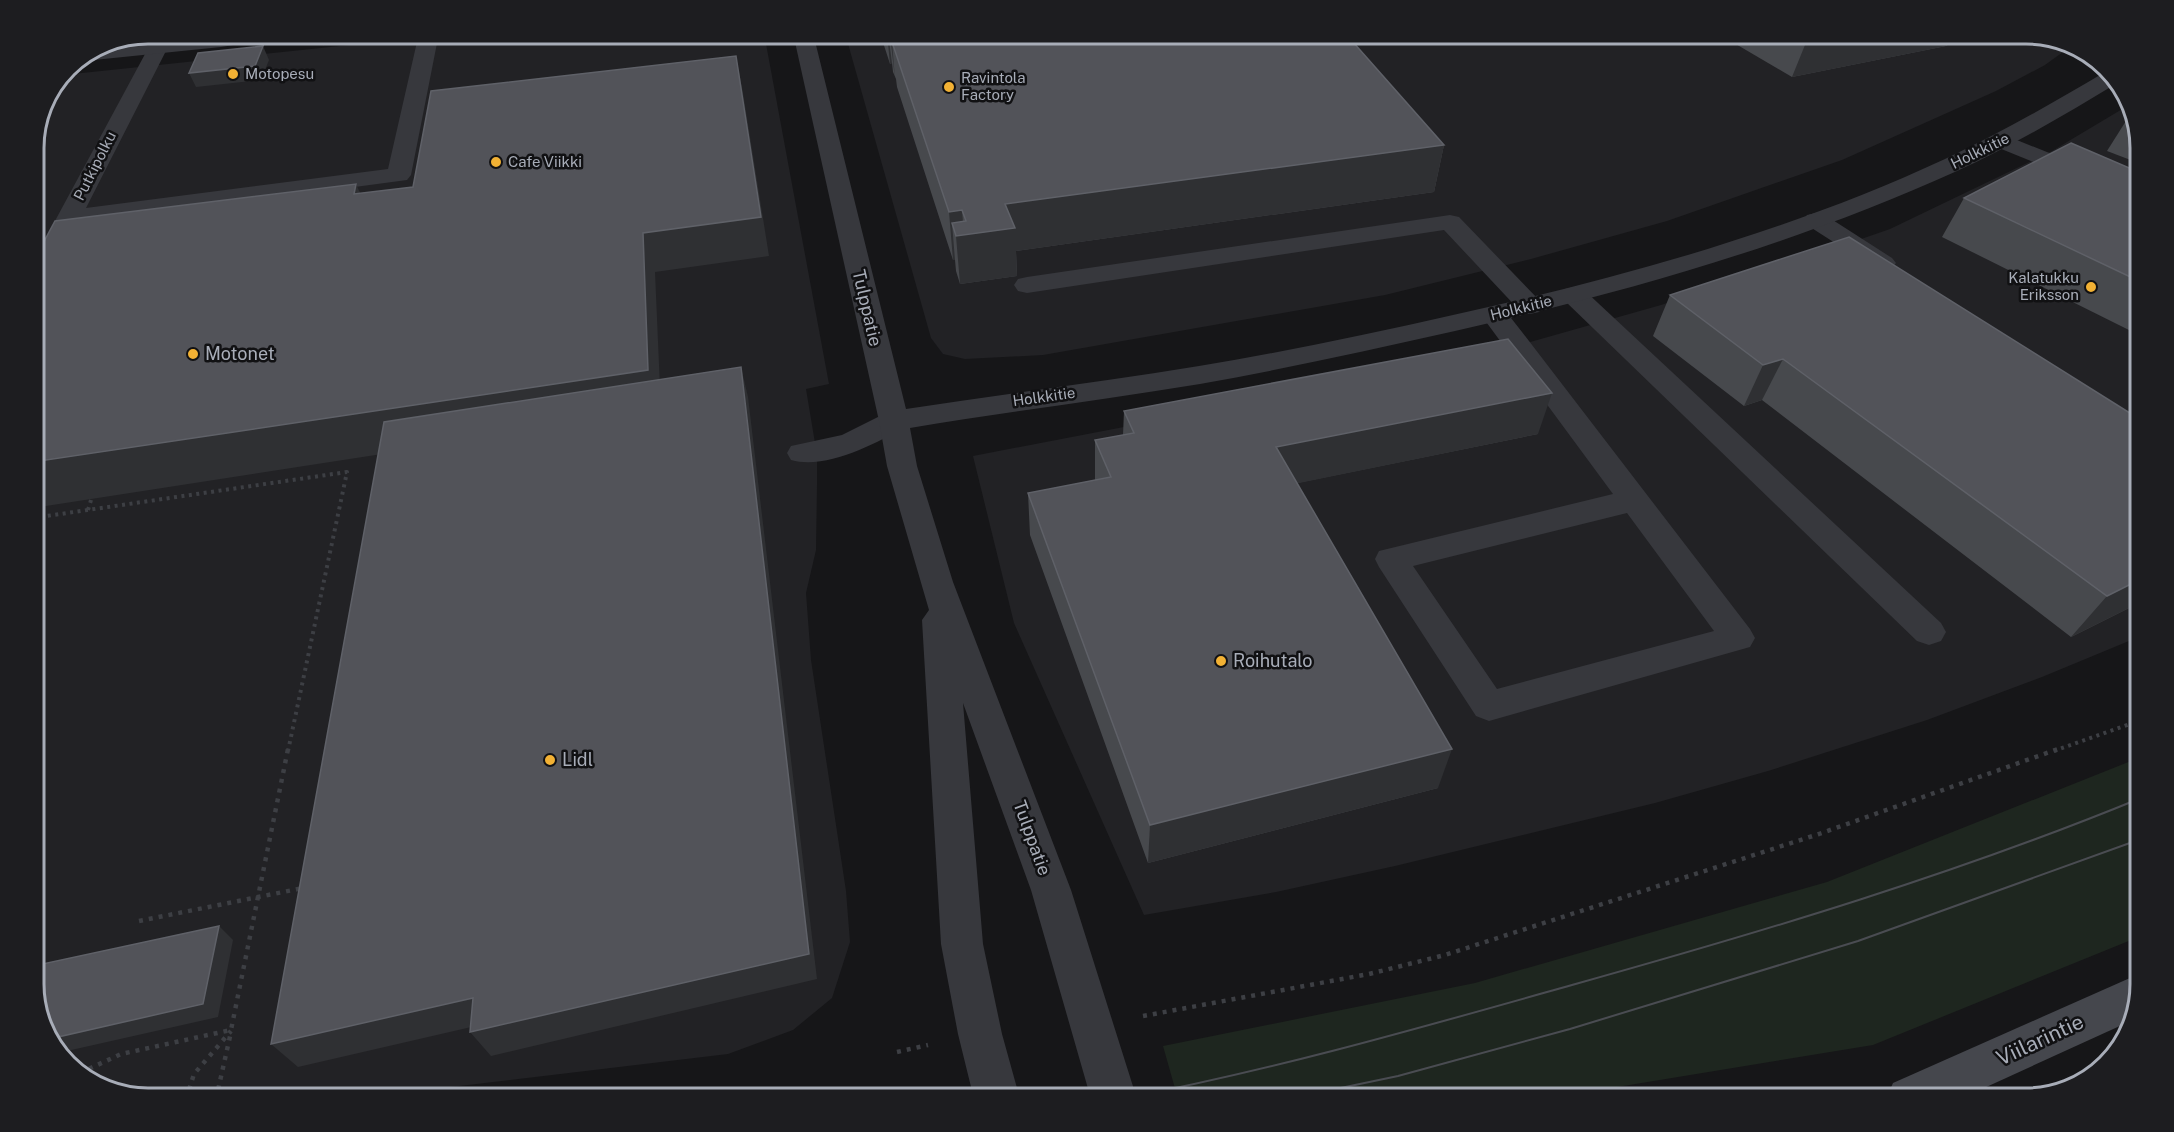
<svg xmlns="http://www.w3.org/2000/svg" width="2174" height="1132" viewBox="0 0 2174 1132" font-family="'Public Sans',sans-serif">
<rect width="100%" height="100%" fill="#161618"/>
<!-- built -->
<g fill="#222225">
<polygon points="464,33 764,33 829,384 806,389 817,455 817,485 816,550 806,593 811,660 846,891 850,942 832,998 793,1030 728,1054 350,1099 148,1099 97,1087 53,1048 33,992 33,141 63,75"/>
<polygon points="845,33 2026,33 2074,44 2045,65 1996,91 1842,160 1667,221 1531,259 1385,295 1043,355 965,359 943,354 931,338"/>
<polygon points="2129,105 2141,141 2141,636 2042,677 1927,720 1768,771 1655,803 1395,866 1276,892 1144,915 1014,623 973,456 1452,364 1661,305 1795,262 1890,229 2052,151"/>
</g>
<!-- green -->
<polygon fill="#1e261f" points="2141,757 2141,936 1873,1045 1544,1099 1178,1099 1163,1046 1475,983 1827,882"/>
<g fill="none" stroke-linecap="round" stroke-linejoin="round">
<!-- path-far2 -->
<polyline stroke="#3d3f44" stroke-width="2" stroke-dasharray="2 3" stroke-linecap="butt" points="323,45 327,33"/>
<!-- path-far1 -->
<g stroke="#3d3f44" stroke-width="4" stroke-dasharray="3 4.5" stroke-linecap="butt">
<polyline points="88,510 91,500"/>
<polyline points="33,518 347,472 288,751"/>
<polyline points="2054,751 2141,720"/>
</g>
<!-- path -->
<g stroke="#3d3f44" stroke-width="4.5" stroke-dasharray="4 6" stroke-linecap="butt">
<polyline points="139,921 303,888"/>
<polyline points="1143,1016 1369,974 1445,955 1819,834 2058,749"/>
<polyline points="897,1052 928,1045"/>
<polyline points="80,1073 121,1054 231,1030 288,749"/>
<polyline points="186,1099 194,1074 231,1031"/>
<polyline points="216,1099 231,1032"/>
</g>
<!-- service -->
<g fill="#37383d" fill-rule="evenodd">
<polygon points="419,33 439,33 411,175 407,180 77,224 70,237 61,239 52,237 49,232 151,43 158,41 165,43 168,47 86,208 388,169"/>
<polygon points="2002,134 2141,190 2141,206 1994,146 1991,141 1994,136"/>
<polygon points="1816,213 1825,215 1892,258 1896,263 1892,268 1883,271 1874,268 1807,225 1804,220 1807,215"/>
<polygon points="1450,215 1459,217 1539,300 1543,306 1539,312 1530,314 1521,312 1444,230 1027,293 1018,291 1014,285 1018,279 1027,277"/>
<polygon points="1574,287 1583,289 1941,623 1946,632 1941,641 1929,645 1917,641 1565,301 1561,295 1565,289"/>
<path d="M1494 307 1504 309 1522 332 1750 629 1755 638 1750 647 1489 721 1476 716 1379 567 1375 559 1379 551 1613 494 1481 315 1484 309ZM1627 513 1714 631 1497 689 1413 566Z"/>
<path d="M894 411 904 414 909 421 904 428C874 444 826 470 791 460L787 453 791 446 842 435 884 414Z"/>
</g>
<!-- minor -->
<g fill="#37383d" fill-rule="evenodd">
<polygon points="233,33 283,33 280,37 273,39 221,47 84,61 77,60 95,48"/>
<path d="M793 33H813L906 409C1003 394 1102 382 1199 366 1284 352 1369 334 1453 315 1620 278 1788 232 1945 159 2000 133 2053 103 2105 72L2119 82C2066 114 2014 145 1957 171 1796 244 1627 292 1455 331 1370 350 1285 369 1200 384 1103 400 1006 412 910 428L917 466 953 582 1071 890 1137 1099H1091L1031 890 963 703 983 944 1002 1034 1020 1099H974L958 1034 941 944 922 620 929 610 887 466 879 421Z"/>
</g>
<!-- secondary -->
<polygon fill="#45474d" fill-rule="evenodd" points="2139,974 2141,984 2133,1020 1960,1099 1886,1099 1893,1083"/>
<!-- tram -->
<g stroke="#4a4c52" stroke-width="2">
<path d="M1121 1099C1274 1070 1423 1027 1572 985 1765 931 1956 874 2141 798"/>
<polyline points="1288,1099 1398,1076 1570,1029 1858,941 2141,839"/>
</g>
</g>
<!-- wall -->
<g fill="#47494d">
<polygon points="880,33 1345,33 1444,145 1434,192 1016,251 1017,276 960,284 956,271 955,260 953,260 897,87 896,79 893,72 892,63 890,64"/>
<polygon points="1717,33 1966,33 1946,46 1792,77"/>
<polygon points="2131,113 2141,141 2141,164 2107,151"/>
<polygon points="2141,173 2141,336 1942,237 1964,198"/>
<polygon points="1670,295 2141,420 2141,602 2071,637 1762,400 1744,406 1653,336"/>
<polygon points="1124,411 1538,434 1297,483 1438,788 1148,863 1030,535 1028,493 1095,480 1095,440 1123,435"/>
</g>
<!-- shaded-wall -->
<g fill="#2f3033">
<polygon points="887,33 888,33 892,63 890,64"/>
<polygon points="901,33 906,78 892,42 895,79 890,34"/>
<polygon points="1845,33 1966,33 1946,46 1792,77 1807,40"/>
<polygon points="263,46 269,60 261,80 196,87 189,73"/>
<polygon points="736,56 743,93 769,256 655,272 661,411 33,508 33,462"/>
<polygon points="1444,145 1434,192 1016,251 1017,276 960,284 956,236 952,223 955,260 953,260 949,212 962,210 964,235 1005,204"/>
<polygon points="356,184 374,223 354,194"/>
<polygon points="1783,359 1762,400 1744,406 1763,365"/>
<polygon points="741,367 748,397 817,979 491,1056 470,1032"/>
<polygon points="1552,393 1538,434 1270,489 1276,447"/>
<polygon points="2141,579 2141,602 2071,637 2107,596"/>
<polygon points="1452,749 1438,788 1148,863 1150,825"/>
<polygon points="219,926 233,940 218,1017 58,1053 53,1048 49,1039"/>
<polygon points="473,998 493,1022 298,1067 271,1044"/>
</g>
<!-- building -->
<g fill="#525359" stroke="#5f6168" stroke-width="1.5">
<polygon points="889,33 1345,33 1444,145 1005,204 1015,228 956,236 952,223 966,221 962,210 949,212 892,42 903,41 901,33 890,34"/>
<polygon points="1794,33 1845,33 1807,40"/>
<polygon points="263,46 255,66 189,73 198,53"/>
<polygon points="736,56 761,217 643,233 648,370 33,462 33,262 55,221 356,184 354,194 413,187 431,91"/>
<polygon points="2071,143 2141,173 2141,282 1964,198"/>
<polygon points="1849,237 2141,420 2141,579 2107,596 1783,359 1763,365 1670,295"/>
<polygon points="1508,339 1552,393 1276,447 1452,749 1150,825 1028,493 1111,477 1095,440 1134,433 1124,411"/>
<polygon points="741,367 809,954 470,1032 473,998 271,1044 384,422"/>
<polygon points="219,926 203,1004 49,1039 33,992 33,966"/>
</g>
<!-- markers -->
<g fill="#f2b134" stroke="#111113" stroke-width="2">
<circle cx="233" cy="74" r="6"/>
<circle cx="949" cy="87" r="6"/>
<circle cx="496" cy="162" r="6"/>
<circle cx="2091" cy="287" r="6"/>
<circle cx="193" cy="354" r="6"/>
<circle cx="1221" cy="661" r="6"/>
<circle cx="550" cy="760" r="6"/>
</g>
<g text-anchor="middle" stroke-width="5" stroke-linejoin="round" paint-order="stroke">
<!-- far-poi labels -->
<g font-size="15" fill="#a8adb8" stroke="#111113" text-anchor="start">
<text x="245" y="79">Motopesu</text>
<text x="961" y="83">Ravintola<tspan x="961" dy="17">Factory</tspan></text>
<text x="508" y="167">Cafe Viikki</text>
<text x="2079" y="283" text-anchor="end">Kalatukku<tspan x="2079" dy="17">Eriksson</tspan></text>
</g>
<!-- far-street labels -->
<g font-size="15" fill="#a8adb8" stroke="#111113">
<text transform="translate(1980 151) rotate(-26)" y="5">Holkkitie</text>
<text transform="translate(95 166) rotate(-63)" y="5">Putkipolku</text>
<text transform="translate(1521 308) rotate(-14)" y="5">Holkkitie</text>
<text transform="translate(1044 397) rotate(-8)" y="5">Holkkitie</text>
</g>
<!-- street labels -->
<g font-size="18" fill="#a8adb8" stroke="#111113">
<text transform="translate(867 308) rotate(77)" y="6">Tulppatie</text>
<text transform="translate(1032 838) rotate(70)" y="6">Tulppatie</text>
</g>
<!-- poi labels -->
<g font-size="18" fill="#a8adb8" stroke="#111113" text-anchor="start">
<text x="205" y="360">Motonet</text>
<text x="1233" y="667">Roihutalo</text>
<text x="562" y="766">Lidl</text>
</g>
<!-- near-street labels -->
<g font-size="21" fill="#a8adb8" stroke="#111113">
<text transform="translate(2040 1040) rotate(-25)" y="7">Viilarintie</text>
</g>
</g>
<!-- crop -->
<path d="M0 0H2174V1132H0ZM148 44H2026A104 104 0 0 1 2130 148V984A104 104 0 0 1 2026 1088H148A104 104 0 0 1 44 984V148A104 104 0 0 1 148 44Z" fill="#1d1d20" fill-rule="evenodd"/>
<path fill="none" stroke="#a8adb8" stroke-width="3" d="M148 44H2026A104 104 0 0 1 2130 148V984A104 104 0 0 1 2026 1088H148A104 104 0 0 1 44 984V148A104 104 0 0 1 148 44Z"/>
</svg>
